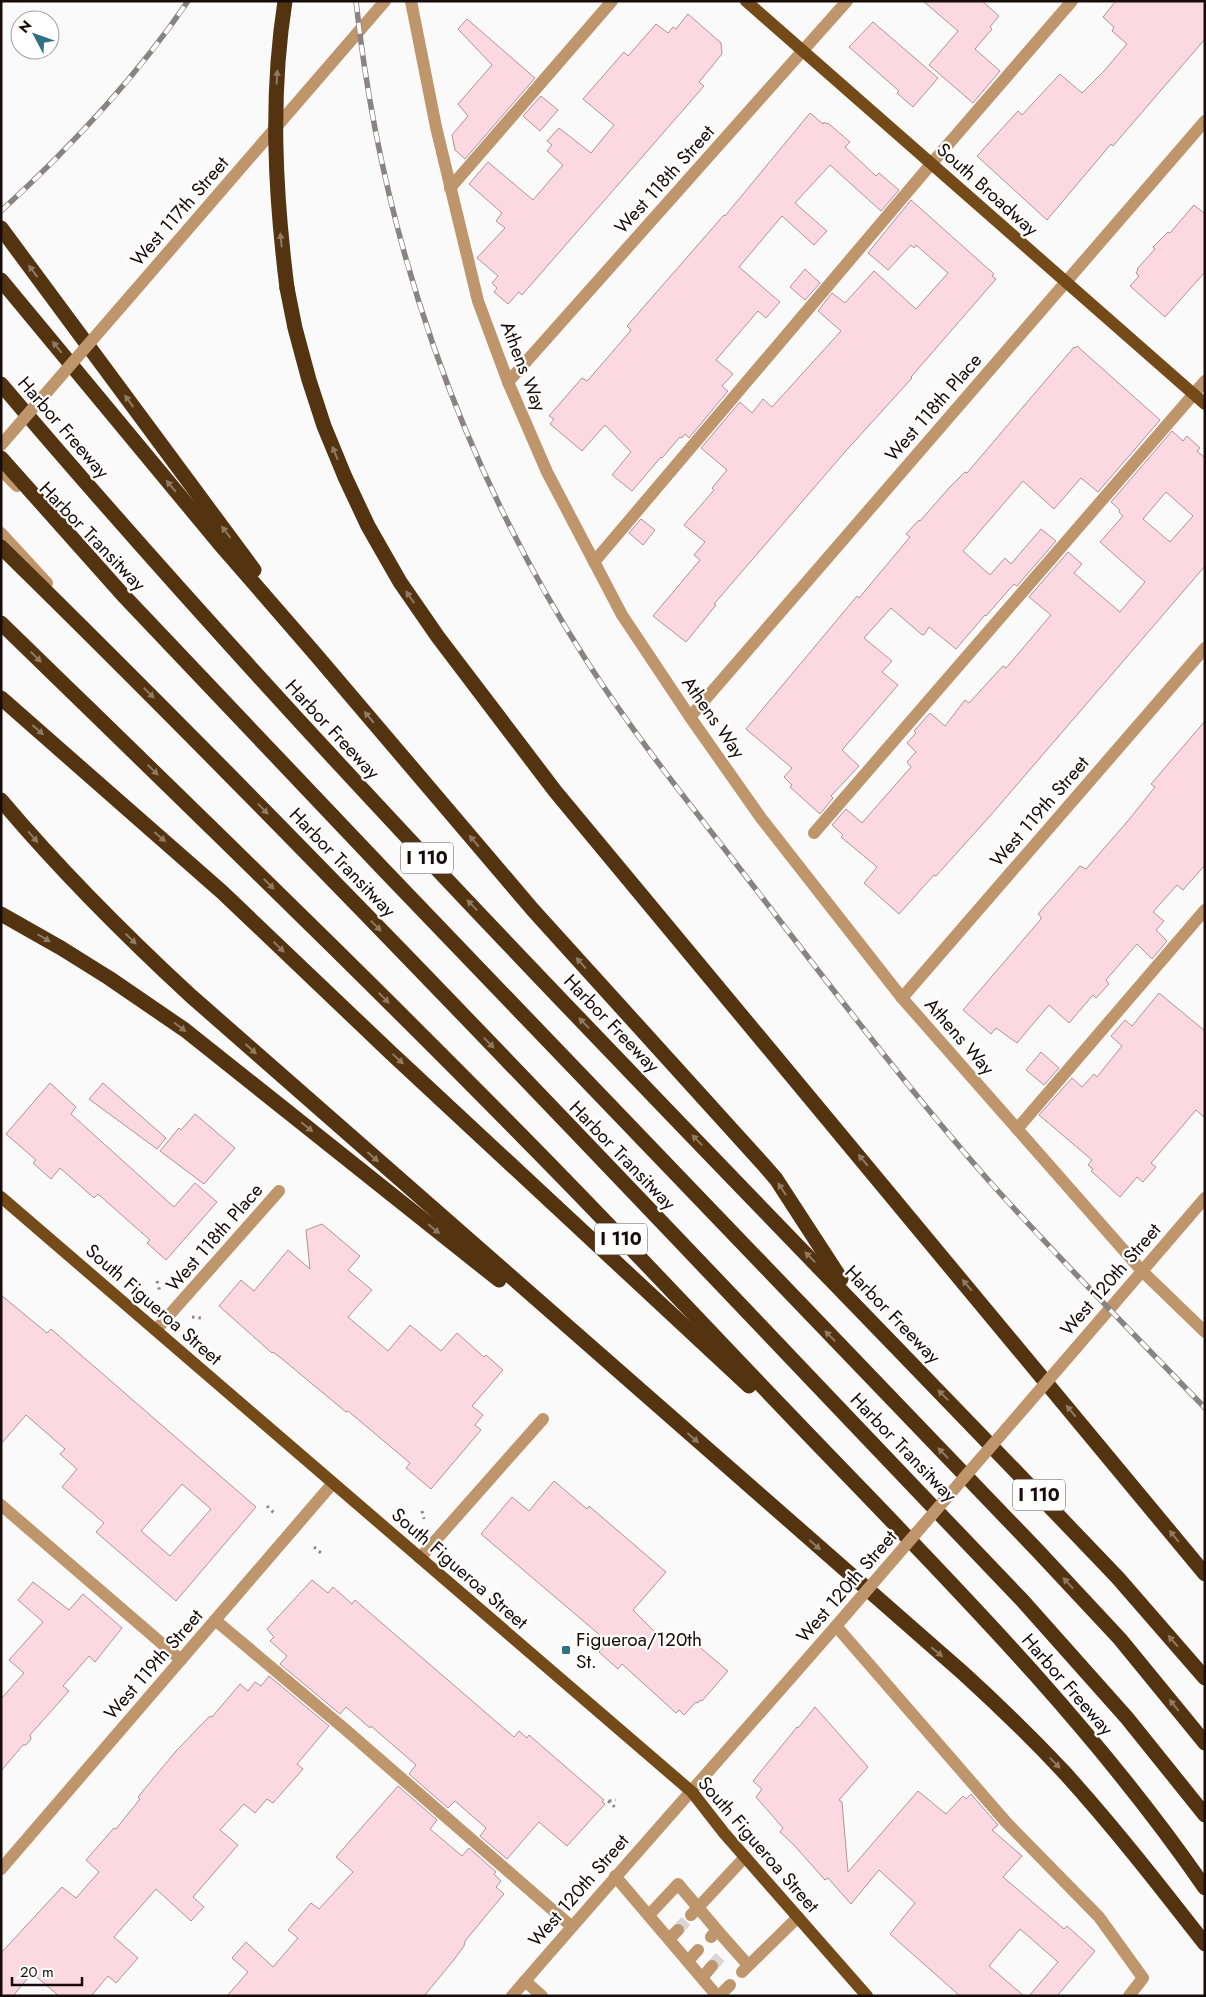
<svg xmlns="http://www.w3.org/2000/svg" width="1206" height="1997" viewBox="0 0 1206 1997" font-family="Jost,sans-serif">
<rect width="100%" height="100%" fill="#fafafa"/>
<!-- building -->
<g fill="#fbd8e2" stroke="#b2919b" fill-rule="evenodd">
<polygon points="923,1 982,1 999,16 990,27 992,29 975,49 1000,71 973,103 929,65 958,31"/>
<polygon points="1116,1 1205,1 1205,39 1113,146 1111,144 1047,220 977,156 1018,111 1022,115 1060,74 1082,93 1104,71 1127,44 1112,31 1114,27 1103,17"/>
<polygon points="688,14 721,43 722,54 699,82 704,86 522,295 519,292 508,304 494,292 497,288 492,283 498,276 477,258 505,228 496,221 502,213 469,184 488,162 533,200 563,165 547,151 552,145 547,141 559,128 591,153 614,125 583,99 624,52 628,56 656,24 668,33 673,27 676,29"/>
<polygon points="467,19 535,78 465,159 455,150 452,135 468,116 458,104 492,65 458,29"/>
<polygon points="873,22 938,78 913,107 897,93 899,91 849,47"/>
<polygon points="541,96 558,110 540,131 523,116"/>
<polygon points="810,113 823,124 824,122 827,124 828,123 850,142 845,147 876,176 879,173 899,190 881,211 830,165 795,203 827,231 814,245 782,216 739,267 780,302 766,318 758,311 716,360 733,374 722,386 728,391 689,438 685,434 682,438 680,437 662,458 661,457 632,491 612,475 631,452 605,425 582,451 550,424 554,419 549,416 582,378 587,381 589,379 627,335 631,330 627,326 724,215 725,216"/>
<polygon points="911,200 994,274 992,276 996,279 911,377 912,378 844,453 714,604 716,605 686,642 653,616 700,560 694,555 705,542 684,525 714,490 712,488 727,470 701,448 740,402 752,413 763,399 772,407 841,331 818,311 832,293 845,303 874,271 916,309 948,273 916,245 914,248 911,245 888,270 868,253"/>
<polygon points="1194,205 1205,214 1205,272 1165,317 1130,286 1139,276 1136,273 1138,270 1137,269 1155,249 1153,247 1168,232 1170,233"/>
<polygon points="805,269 820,283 805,300 790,287"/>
<polygon points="1077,346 1160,420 1098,492 1081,478 1054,509 1023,481 963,551 990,575 1005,558 1011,564 1041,529 1056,541 1017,586 1014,584 986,616 985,615 956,649 929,627 924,635 921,634 891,608 864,638 892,661 882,672 898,685 842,750 859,766 831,796 833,798 820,814 790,787 792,785 784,777 792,768 746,729 857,596 859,598 910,537 906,534 919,520 920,521 949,488 965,472 967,473 1074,347 1075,348"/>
<path d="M1172 431 1183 441 1187 436 1200 448 1197 451 1205 458V566L990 816 936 876 934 875 899 914 864 883 877 867 841 837 843 835 832 825 846 809 862 823 911 767 907 762 916 752 907 743 916 733 914 731 930 713 945 726 965 700 969 703 1003 666 1006 668 1051 615 1029 597 1068 552 1082 564 1074 573 1120 612 1145 582 1100 542 1123 516 1119 512 1120 510 1111 502ZM1166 492 1193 516 1170 542 1143 519Z"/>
<polygon points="641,519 655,530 643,545 629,533"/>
<polygon points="1205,721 1205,865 1183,890 1177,885 1153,912 1164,921 1156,930 1167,941 1152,959 1137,944 1106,980 1109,984 1096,998 1093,995 1069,1023 1049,1005 1017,1043 996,1028 991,1034 963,1010 1041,919 1041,917 1038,914 1080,866 1086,869 1127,822 1155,787 1151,784"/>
<polygon points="1159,993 1205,1031 1205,1118 1196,1110 1151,1163 1156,1167 1143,1182 1137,1177 1120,1197 1091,1171 1093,1169 1088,1165 1092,1160 1039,1115 1072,1078 1082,1087 1094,1074 1097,1077 1122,1046 1111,1036 1125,1020 1132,1026"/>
<polygon points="1041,1052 1059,1068 1044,1085 1026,1070"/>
<polygon points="50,1083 76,1107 71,1114 174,1207 195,1183 217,1202 166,1260 147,1243 150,1240 98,1194 94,1198 60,1168 51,1179 33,1163 36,1160 6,1134"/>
<polygon points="103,1083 166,1138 157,1149 89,1099"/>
<polygon points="195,1114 235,1148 204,1184 160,1151 179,1128 181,1130"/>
<polygon points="322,1224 360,1256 348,1270 372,1290 348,1317 388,1351 410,1325 441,1351 457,1333 484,1357 486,1355 503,1370 472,1406 483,1415 475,1425 481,1430 431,1489 406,1468 410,1463 348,1411 346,1412 281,1358 273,1352 272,1353 219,1306 241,1280 254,1291 288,1250 310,1269 306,1230"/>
<path d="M1 1295 47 1333 51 1329 256 1507 176 1601 96 1532 104 1523 62 1487 77 1469 60 1454 65 1449 26 1415 1 1444ZM182 1484 211 1509 170 1556 141 1531Z"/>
<polygon points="554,1481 587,1509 589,1506 666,1572 633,1610 672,1649 684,1634 728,1671 702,1701 700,1700 698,1703 696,1702 684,1715 679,1710 676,1713 622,1664 618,1669 599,1652 608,1642 481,1534 512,1497 529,1511"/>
<polygon points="312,1580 328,1593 333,1587 352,1604 355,1600 514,1737 519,1731 527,1738 529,1735 604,1800 602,1802 605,1804 567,1846 539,1822 507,1859 480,1836 486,1828 455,1801 448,1808 409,1774 416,1765 371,1726 370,1728 346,1707 340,1714 280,1664 287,1656 270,1641 274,1637 267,1629"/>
<polygon points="33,1582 69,1610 83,1594 122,1628 95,1662 89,1656 63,1686 69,1691 30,1735 31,1739 26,1745 23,1745 1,1771 1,1699 24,1673 9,1660 43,1622 18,1600"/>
<polygon points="269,1676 329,1726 297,1764 303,1769 273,1803 267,1799 255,1813 244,1804 220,1830 238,1845 193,1897 204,1907 191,1921 156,1889 114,1937 138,1958 116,1983 108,1976 91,1996 59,1996 32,1973 13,1996 1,1996 1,1953 62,1887 76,1898 99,1872 86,1860 114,1828 116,1829 140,1799 138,1797 176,1751 203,1723 210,1716 212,1717 240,1684 248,1691 255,1682 261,1686"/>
<polygon points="815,1707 868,1767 839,1800 842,1802 848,1872 918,1791 946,1814 963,1796 966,1799 971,1794 998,1825 992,1830 1022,1856 1003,1877 1064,1929 1067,1926 1095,1951 1057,1996 1029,1996 1058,1962 1020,1929 989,1966 1024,1996 960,1996 890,1934 915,1903 879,1870 851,1904 828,1878 825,1880 793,1844 780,1832 783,1828 756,1797 762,1789 753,1781 797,1727 798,1728"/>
<polygon points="398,1786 437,1820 430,1829 462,1856 469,1848 496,1872 494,1874 501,1881 496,1887 504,1894 465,1941 464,1946 453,1961 424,1996 227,1996 248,1972 232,1958 246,1942 273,1967 298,1938 288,1930 311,1903 319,1909 353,1872 336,1857"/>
</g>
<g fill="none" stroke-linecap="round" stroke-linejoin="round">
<!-- minor-tunnel -->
<g stroke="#d8d6d6" stroke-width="12" stroke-dasharray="12 6" stroke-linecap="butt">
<polyline points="678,1930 691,1915"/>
<polyline points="712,1966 723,1954"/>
</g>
<!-- path -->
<g stroke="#8e8887" stroke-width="3" stroke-dasharray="2.5 4" stroke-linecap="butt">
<polyline points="157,1281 160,1292"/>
<polyline points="192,1317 201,1318"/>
<polyline points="267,1506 275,1514"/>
<polyline points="422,1511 424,1519"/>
<polyline points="314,1547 321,1553"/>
<polyline points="608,1801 616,1808"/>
<polyline points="609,1801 616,1800"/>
</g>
<!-- minor -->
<g stroke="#bf956c" stroke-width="12">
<polyline points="411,1 436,127 478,301 508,382 547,472 622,615 690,717 761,818 902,998 1142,1271 1205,1332"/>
<polyline points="450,188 612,1"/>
<polyline points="132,294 385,1"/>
<polyline points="508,382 847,1"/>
<polyline points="1,470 17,486"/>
<polyline points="1,533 47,583"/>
<polyline points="594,562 932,163 1072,1"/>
<polyline points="690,717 1205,121"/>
<polyline points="814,833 1205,381"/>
<polyline points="902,998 1205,648"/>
<polyline points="1017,1129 1205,910"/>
<polyline points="156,1330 279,1191"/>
<polyline points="1076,1348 1205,1198"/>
<polyline points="1,1505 181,1660"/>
<polyline points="420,1558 543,1419"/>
<polyline points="215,1620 346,1730 571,1926"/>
<polyline points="1,1869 333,1483"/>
<polyline points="615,1876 717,1996"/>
<polyline points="649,1915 678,1884 717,1930 711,1937"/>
<polyline points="691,1915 745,1857"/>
<polyline points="717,1930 748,1965"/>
<polyline points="669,1939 678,1930"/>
<polyline points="688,1961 698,1950"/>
<polyline points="742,1972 798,1917"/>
<polyline points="702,1978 712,1966"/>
<polyline points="525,1981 542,1996"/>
<path d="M512 1996C619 1872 728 1750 836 1626L1006 1822 1099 1917 1143 1978 1129 1996"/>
<polyline points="719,1996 730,1985"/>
</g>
<!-- major -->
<g stroke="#744a19" stroke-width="12">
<polyline points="746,1 1205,404"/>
<polyline points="1,1197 692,1792 724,1833 867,1996"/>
</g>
<!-- highway -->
<g stroke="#533310" stroke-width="15">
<polyline points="1,228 254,570"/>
<polyline points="1,280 219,543 317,656 533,910 763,1164 776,1179 841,1279"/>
<polyline points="287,288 295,328 309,380 324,426 345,477 368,526 400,582 438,637 555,791 1205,1574"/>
<path d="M1 384C354 800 742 1184 1118 1578L1205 1678"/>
<polyline points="1,458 123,595 384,870 1037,1550 1120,1639 1205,1743"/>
<path d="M1 547C350 889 684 1247 1022 1600L1127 1718 1205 1815"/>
<path d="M1 623C192 809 384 994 570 1185 641 1258 711 1333 782 1407 929 1561 1084 1712 1205 1888"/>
<polyline points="1,698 222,892 391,1053 749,1386"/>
<path d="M1 800C60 870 124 934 191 996L963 1673C997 1704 1031 1737 1063 1771 1113 1826 1159 1885 1205 1944"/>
<polyline points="1,914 61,948 109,978 185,1030 499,1280"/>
</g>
<!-- rail casing -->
<g stroke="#898382" stroke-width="5.5">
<g id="rail">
<path d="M356 1C381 235 460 465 588 663 644 750 711 830 774 913 844 1004 914 1096 990 1182 1059 1259 1133 1333 1205 1408"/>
<path d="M1 211C71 147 135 79 188 1"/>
</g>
</g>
<!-- rail -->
<use href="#rail" stroke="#fff" stroke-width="4" stroke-dasharray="11" stroke-linecap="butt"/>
<!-- minor-bridge -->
<g stroke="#bf956c" stroke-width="12">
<polyline points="1,445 132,294"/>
<polyline points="836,1626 1076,1348"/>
</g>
<!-- highway-bridge -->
<path stroke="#533310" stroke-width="15" d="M285 1C270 97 275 192 287 288"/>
</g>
<!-- one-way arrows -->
<defs><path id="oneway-solid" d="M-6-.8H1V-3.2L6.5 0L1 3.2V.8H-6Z" transform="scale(1.25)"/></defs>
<g fill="#8f7a64">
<use href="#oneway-solid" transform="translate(277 77) rotate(-87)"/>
<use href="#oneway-solid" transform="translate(281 240) rotate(-96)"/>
<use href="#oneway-solid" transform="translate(33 271) rotate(-126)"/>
<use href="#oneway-solid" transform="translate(57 347) rotate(-129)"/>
<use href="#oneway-solid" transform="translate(129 401) rotate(-126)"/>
<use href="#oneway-solid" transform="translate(335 453) rotate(-112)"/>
<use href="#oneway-solid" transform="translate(171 486) rotate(-130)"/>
<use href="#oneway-solid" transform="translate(226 532) rotate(-127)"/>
<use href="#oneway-solid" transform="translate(410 597) rotate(-124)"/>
<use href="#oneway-solid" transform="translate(36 657) rotate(44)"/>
<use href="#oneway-solid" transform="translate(149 693) rotate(45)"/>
<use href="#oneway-solid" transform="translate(369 717) rotate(-130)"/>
<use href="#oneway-solid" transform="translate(38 730) rotate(41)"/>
<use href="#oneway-solid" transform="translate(153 770) rotate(44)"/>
<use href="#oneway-solid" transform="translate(263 809) rotate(46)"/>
<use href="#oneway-solid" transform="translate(33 837) rotate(49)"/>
<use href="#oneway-solid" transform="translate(160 837) rotate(41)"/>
<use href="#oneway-solid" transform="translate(474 841) rotate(-130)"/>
<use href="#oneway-solid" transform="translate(269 884) rotate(45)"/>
<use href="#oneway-solid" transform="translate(472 905) rotate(-134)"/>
<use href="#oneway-solid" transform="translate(376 926) rotate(46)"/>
<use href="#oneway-solid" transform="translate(44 938) rotate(30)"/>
<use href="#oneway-solid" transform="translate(131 939) rotate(44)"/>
<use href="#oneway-solid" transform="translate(279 947) rotate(44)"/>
<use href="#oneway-solid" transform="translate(581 963) rotate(-132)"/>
<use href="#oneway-solid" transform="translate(384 998) rotate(45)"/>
<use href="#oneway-solid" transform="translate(584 1023) rotate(-134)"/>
<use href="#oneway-solid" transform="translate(180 1027) rotate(37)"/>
<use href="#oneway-solid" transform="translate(489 1043) rotate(46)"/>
<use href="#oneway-solid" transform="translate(251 1049) rotate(42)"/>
<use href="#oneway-solid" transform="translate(398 1059) rotate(43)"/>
<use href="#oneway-solid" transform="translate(307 1127) rotate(39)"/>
<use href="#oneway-solid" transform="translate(697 1140) rotate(-134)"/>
<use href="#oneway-solid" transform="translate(373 1157) rotate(41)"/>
<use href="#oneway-solid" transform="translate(863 1160) rotate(-130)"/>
<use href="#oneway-solid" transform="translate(782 1189) rotate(-123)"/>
<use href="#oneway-solid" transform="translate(434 1229) rotate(39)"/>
<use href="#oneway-solid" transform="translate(810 1257) rotate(-134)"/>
<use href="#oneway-solid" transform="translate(967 1285) rotate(-130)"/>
<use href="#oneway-solid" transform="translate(830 1336) rotate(-134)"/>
<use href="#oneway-solid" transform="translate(943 1395) rotate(-134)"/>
<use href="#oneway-solid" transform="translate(1071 1411) rotate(-130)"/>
<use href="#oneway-solid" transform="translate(693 1438) rotate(41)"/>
<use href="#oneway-solid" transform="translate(943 1453) rotate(-134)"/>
<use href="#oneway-solid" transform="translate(1174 1536) rotate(-129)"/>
<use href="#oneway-solid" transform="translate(815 1545) rotate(41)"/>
<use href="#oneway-solid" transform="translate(1068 1583) rotate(-133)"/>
<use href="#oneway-solid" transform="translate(1173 1641) rotate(-131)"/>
<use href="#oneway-solid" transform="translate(937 1652) rotate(40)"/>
<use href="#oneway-solid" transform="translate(1174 1705) rotate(-129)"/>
<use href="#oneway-solid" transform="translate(1055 1763) rotate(46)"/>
</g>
<!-- markers -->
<rect fill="#316f85" stroke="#fff" stroke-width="2" x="561" y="1645" width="10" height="10" rx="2.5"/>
<g text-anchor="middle" stroke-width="4.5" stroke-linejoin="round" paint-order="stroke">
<!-- shield labels -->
<g fill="#fff" stroke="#5d5554" stroke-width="1">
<rect x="401" y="842.5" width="52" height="31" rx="4"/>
<rect x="595" y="1223.5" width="52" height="31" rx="4"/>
<rect x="1013" y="1479.5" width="52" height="31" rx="4"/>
</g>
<g font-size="18" font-weight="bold" fill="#180c0a">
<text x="427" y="864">I 110</text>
<text x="621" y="1245">I 110</text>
<text x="1039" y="1501">I 110</text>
</g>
<!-- street labels -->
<g font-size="19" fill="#180c0a" stroke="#fff">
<text transform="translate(664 179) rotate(-48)" y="7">West 118th Street</text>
<text transform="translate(988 189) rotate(42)" y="7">South Broadway</text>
<text transform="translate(179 211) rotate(-49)" y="7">West 117th Street</text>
<text transform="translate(524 366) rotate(69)" y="7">Athens Way</text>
<text transform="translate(933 407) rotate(-49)" y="7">West 118th Place</text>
<text transform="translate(64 427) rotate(49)" y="7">Harbor Freeway</text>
<text transform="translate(93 536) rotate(46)" y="7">Harbor Transitway</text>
<text transform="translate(714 717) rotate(55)" y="7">Athens Way</text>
<text transform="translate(333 729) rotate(47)" y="7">Harbor Freeway</text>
<text transform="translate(1039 811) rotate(-49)" y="7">West 119th Street</text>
<text transform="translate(343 862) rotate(46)" y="7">Harbor Transitway</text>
<text transform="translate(612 1023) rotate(46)" y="7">Harbor Freeway</text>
<text transform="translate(960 1036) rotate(49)" y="7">Athens Way</text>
<text transform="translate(623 1155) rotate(46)" y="7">Harbor Transitway</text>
<text transform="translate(214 1237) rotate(-49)" y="7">West 118th Place</text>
<text transform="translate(1110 1279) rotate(-49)" y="7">West 120th Street</text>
<text transform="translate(154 1304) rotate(41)" y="7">South Figueroa Street</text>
<text transform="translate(893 1314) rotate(46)" y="7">Harbor Freeway</text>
<text transform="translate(904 1447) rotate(46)" y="7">Harbor Transitway</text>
<text transform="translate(460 1568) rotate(41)" y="7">South Figueroa Street</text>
<text transform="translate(846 1586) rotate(-49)" y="7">West 120th Street</text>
<text transform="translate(153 1664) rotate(-49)" y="7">West 119th Street</text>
<text transform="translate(1068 1684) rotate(49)" y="7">Harbor Freeway</text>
<text transform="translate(759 1844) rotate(49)" y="7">South Figueroa Street</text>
<text transform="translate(578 1890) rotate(-49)" y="7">West 120th Street</text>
</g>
<!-- poi labels -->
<g font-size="19" fill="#180c0a" stroke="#fff" text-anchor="start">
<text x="576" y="1646">Figueroa/120th<tspan x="576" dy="22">St.</tspan></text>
</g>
</g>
<!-- border -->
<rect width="1206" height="1997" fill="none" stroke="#180c0a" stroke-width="5"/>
<!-- north arrow -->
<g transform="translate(35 35) rotate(311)"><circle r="24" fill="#ffffff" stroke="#a39e9d"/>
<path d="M0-4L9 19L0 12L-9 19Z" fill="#316f85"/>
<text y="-8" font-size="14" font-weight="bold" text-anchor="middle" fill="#180c0a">N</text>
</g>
<!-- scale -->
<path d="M12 1977v8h70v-8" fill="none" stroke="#180c0a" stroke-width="2.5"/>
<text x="20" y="1977" font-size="15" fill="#180c0a" stroke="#ffffff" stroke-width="4" paint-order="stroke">20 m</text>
</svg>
